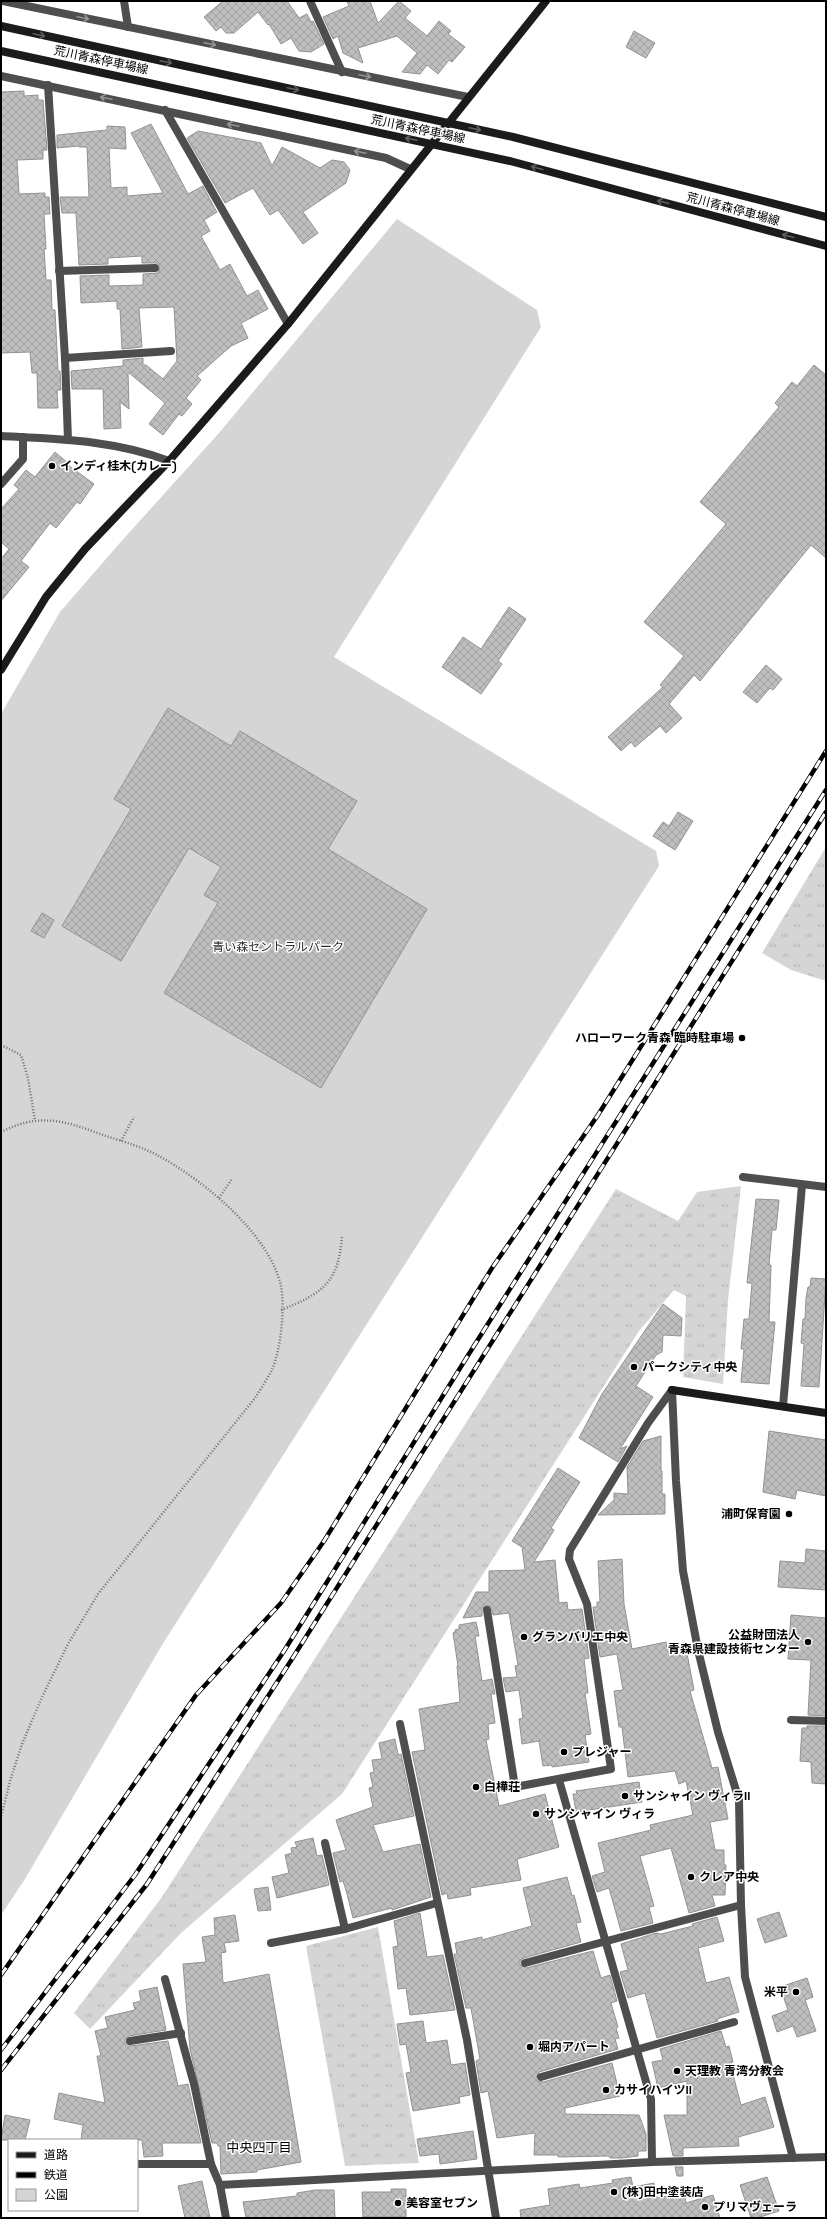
<svg xmlns="http://www.w3.org/2000/svg" width="827" height="2219" viewBox="0 0 827 2219" font-family="'Space Grotesk','Noto Sans JP',sans-serif">
<defs>
<pattern id="grass-tufts" width="24" height="20" patternUnits="userSpaceOnUse"><rect width="24" height="20" fill="#d5d5d5"/><path d="M3 7l-1-3M5 7V3M7 7l1-3M15 17l-1-3M17 17v-4M19 17l1-3" fill="none" stroke="#b5b5b5"/></pattern>
<pattern id="building-cross-hatch" width="8" height="8" patternUnits="userSpaceOnUse"><rect width="8" height="8" fill="#bebebe"/><path d="M0 0l8 8M0 8l8-8" fill="none" stroke="#a2a2a2"/></pattern>
</defs>
<rect width="100%" height="100%" fill="#fff"/>
<!-- grass -->
<g fill="url(#grass-tufts)">
<polygon points="826,847 826,981 791,970 762,953"/>
<polygon points="741,1186 728,1300 723,1384 683,1377 686,1296 674,1290 639,1331 342,1794 181,1933 90,2029 74,2013 162,1897 616,1189 678,1221 697,1192"/>
<polygon points="378,1927 419,2163 345,2166 306,1946"/>
</g>
<!-- green -->
<polygon fill="#d5d5d5" points="397,219 537,310 541,327 334,657 656,851 659,866 162,1645 25,1879 1,1915 1,714 60,612 118,545 219,433"/>
<!-- building -->
<g fill="url(#building-cross-hatch)" stroke="#929292">
<polygon points="223,1 287,1 299,18 307,14 311,22 313,21 324,44 311,52 299,51 291,38 281,44 269,24 268,25 258,12 234,33 226,33 221,27 216,31 204,17"/>
<polygon points="347,1 370,1 378,23 399,1 411,11 405,18 427,36 439,21 451,31 448,34 465,47 452,62 449,60 438,74 427,65 420,74 402,72 417,53 397,36 358,48 363,63 343,53 338,36 333,39 323,17 349,6"/>
<polygon points="634,31 655,43 646,58 626,47"/>
<polygon points="24,91 24,96 38,95 38,100 43,100 47,150 43,150 43,159 17,160 19,194 45,193 45,197 49,197 50,214 44,214 46,249 44,249 46,280 51,280 52,310 55,310 58,371 60,371 61,390 57,390 58,408 38,408 37,373 32,373 30,352 1,353 1,92"/>
<polygon points="151,124 188,194 203,186 215,209 217,212 204,220 210,231 201,236 220,270 230,264 247,296 258,290 268,309 241,323 248,338 231,346 197,376 201,380 186,398 192,404 182,416 179,414 163,435 149,424 165,403 128,372 129,409 120,402 121,428 104,429 103,389 72,389 71,371 123,366 123,360 143,358 143,365 146,365 163,379 177,361 174,307 139,308 142,347 122,349 120,309 117,309 117,301 81,303 80,276 109,275 109,286 143,285 143,274 158,273 160,267 157,263 142,263 142,256 108,258 108,264 79,265 76,213 62,213 60,197 89,197 87,147 79,147 79,146 57,148 57,135 107,130 107,126 125,127 126,149 109,148 111,188 127,187 127,196 163,193 131,133"/>
<polygon points="198,131 261,143 272,166 282,147 320,168 332,160 344,162 350,170 346,183 303,212 318,233 303,244 278,210 270,215 253,188 225,203 187,138"/>
<polygon points="814,365 826,375 826,558 811,545 700,681 694,675 669,704 682,718 666,733 660,726 635,747 631,742 621,751 608,737 663,687 660,685 684,656 644,622 726,524 700,502 779,407 775,403 792,382 797,386"/>
<polygon points="55,452 69,464 68,465 94,484 80,504 77,502 56,528 50,523 21,561 29,567 1,601 1,559 9,549 1,542 1,509 19,489 14,485 26,470 35,477"/>
<polygon points="509,607 526,619 498,661 502,664 481,694 442,667 463,637 481,649"/>
<polygon points="766,665 782,679 773,690 770,688 757,703 743,692"/>
<polygon points="168,708 231,746 240,731 357,801 328,849 427,909 321,1088 164,993 218,903 204,895 221,867 189,848 121,961 62,926 131,809 114,799"/>
<polygon points="678,812 693,821 675,850 653,836 663,822 669,826"/>
<polygon points="42,913 54,920 44,938 31,931"/>
<polygon points="756,1199 779,1200 776,1230 772,1230 769,1265 771,1265 769,1322 775,1322 769,1384 741,1382 744,1349 741,1349 744,1319 749,1319 752,1283 747,1283"/>
<polygon points="811,1278 826,1279 819,1387 801,1386 804,1344 801,1343 803,1319 805,1319 806,1298 808,1287 810,1287"/>
<polygon points="663,1304 682,1318 681,1336 663,1335 662,1352 656,1355 636,1386 653,1397 620,1449 627,1446 618,1462 579,1438 602,1394"/>
<polygon points="769,1431 826,1440 826,1496 797,1490 795,1499 763,1492"/>
<polygon points="661,1436 661,1471 662,1471 662,1494 665,1494 665,1514 598,1515 614,1500 614,1493 628,1494 627,1467 643,1441"/>
<polygon points="558,1468 580,1482 551,1528 554,1530 534,1562 555,1560 559,1603 567,1602 568,1610 582,1609 589,1658 584,1659 588,1693 585,1693 591,1734 585,1735 589,1762 552,1767 552,1765 543,1766 539,1741 522,1744 519,1719 523,1718 519,1690 506,1692 503,1678 517,1677 515,1666 518,1665 509,1613 493,1615 491,1607 487,1605 482,1608 482,1616 463,1618 476,1592 489,1592 489,1571 525,1570 522,1547 512,1541"/>
<polygon points="806,1549 826,1551 826,1590 778,1587 780,1561 805,1563"/>
<polygon points="622,1559 624,1604 632,1649 666,1642 667,1647 685,1643 694,1690 690,1691 712,1768 718,1767 728,1819 710,1822 715,1850 724,1850 724,1865 726,1865 725,1895 712,1895 715,1906 689,1913 671,1848 640,1856 654,1906 649,1907 653,1923 621,1931 609,1888 597,1892 592,1876 605,1872 598,1843 651,1830 650,1825 693,1815 686,1781 679,1784 675,1771 628,1777 622,1727 619,1727 614,1691 623,1690 617,1654 600,1657 593,1607 597,1607 597,1602 600,1602 598,1561"/>
<polygon points="791,1615 826,1618 826,1716 808,1715 811,1660 788,1659"/>
<polygon points="476,1622 479,1636 475,1636 482,1681 492,1679 495,1694 491,1694 495,1723 488,1724 489,1739 486,1740 499,1806 545,1794 559,1847 517,1859 521,1880 470,1888 471,1895 448,1899 447,1893 442,1895 412,1752 425,1750 419,1709 460,1702 457,1666 458,1666 453,1633 455,1632 455,1630 459,1629 459,1625"/>
<polygon points="807,1726 826,1726 826,1784 812,1783 811,1762 800,1761 802,1728 807,1728"/>
<polygon points="395,1739 398,1755 401,1754 414,1816 373,1825 383,1852 420,1844 431,1897 392,1910 392,1908 353,1918 346,1890 343,1881 340,1882 333,1853 346,1850 336,1820 373,1807 369,1788 373,1787 370,1773 374,1772 372,1760 382,1759 379,1743"/>
<polygon points="639,1782 642,1802 576,1812 573,1794 577,1794 576,1791"/>
<polygon points="313,1838 317,1856 322,1855 329,1885 277,1898 272,1877 289,1873 285,1855 292,1853 291,1848 297,1847 295,1842"/>
<polygon points="567,1877 572,1896 574,1895 581,1922 576,1923 581,1942 524,1958 520,1961 520,1965 526,1968 593,1951 601,1978 610,1975 617,2001 611,2003 618,2027 616,2028 619,2038 615,2039 618,2049 539,2072 536,2078 537,2081 543,2082 612,2063 620,2096 565,2108 565,2114 639,2115 646,2134 646,2151 638,2151 638,2156 621,2158 610,2158 609,2156 558,2157 558,2155 534,2155 535,2133 497,2138 488,2091 481,2093 476,2061 480,2059 471,2008 466,2008 454,1954 457,1954 455,1943 482,1937 482,1940 532,1926 523,1888"/>
<polygon points="268,1887 271,1910 258,1911 254,1889"/>
<polygon points="779,1912 787,1936 765,1943 757,1919"/>
<polygon points="420,1913 427,1957 443,1955 455,2010 410,2015 406,1988 398,1989 393,1947 398,1946 394,1921"/>
<polygon points="235,1915 239,1941 224,1943 226,1952 221,1953 223,1983 269,1974 301,2162 257,2170 257,2172 221,2174 220,2146 218,2146 217,2143 212,2143 190,2049 183,1964 206,1962 202,1937 215,1935 214,1918"/>
<polygon points="717,1917 724,1941 698,1948 706,1983 729,1977 739,2012 717,2019 718,2021 657,2038 645,1993 628,1998 620,1972 628,1970 621,1944 656,1933 661,1934 693,1926 692,1924"/>
<polygon points="807,1978 813,1997 805,2000 816,2031 797,2037 793,2026 777,2032 772,2016 788,2010 780,1987"/>
<polygon points="157,1987 166,2030 129,2036 125,2039 125,2042 131,2046 168,2041 178,2086 188,2084 201,2143 162,2143 163,2156 144,2157 142,2140 81,2140 83,2125 54,2119 59,2093 105,2103 97,2056 101,2056 95,2031 108,2028 105,2017 135,2010 133,2003 141,2001 139,1991"/>
<polygon points="423,2021 426,2043 447,2040 451,2065 465,2063 470,2095 459,2097 460,2103 413,2111 406,2073 411,2072 406,2044 400,2045 397,2024"/>
<polygon points="721,2031 726,2047 729,2046 733,2062 730,2063 741,2105 765,2097 774,2127 738,2137 739,2146 683,2148 683,2156 673,2156 664,2115 687,2115 687,2081 658,2088 652,2062 663,2060 660,2049"/>
<polygon points="5,2115 30,2120 25,2140 1,2140"/>
<polygon points="473,2131 477,2159 440,2164 439,2154 420,2156 417,2139"/>
<polygon points="675,2167 683,2167 683,2176 677,2176"/>
<polygon points="631,2177 633,2187 654,2183 657,2198 684,2193 686,2203 713,2195 720,2218 521,2218 520,2210 550,2205 548,2189 579,2184 580,2188 613,2183 612,2180"/>
<polygon points="767,2177 779,2211 757,2218 751,2218 740,2185"/>
<polygon points="202,2181 210,2218 185,2218 178,2186"/>
<polygon points="391,2189 406,2189 406,2217 363,2217 362,2192 391,2192"/>
<polygon points="315,2190 334,2190 335,2218 246,2218 243,2202 297,2196 297,2193"/>
</g>
<g fill="none" stroke-linecap="round" stroke-linejoin="round">
<!-- path -->
<g stroke="#707070" stroke-width="2.5" stroke-dasharray="1 2" stroke-linecap="butt">
<polyline points="1,1045 21,1055 28,1078 35,1121"/>
<path d="M1 1132C11 1127 24 1122 35 1121 59 1118 81 1127 103 1135 121 1141 140 1146 157 1155 202 1179 269 1233 281 1286 285 1308 281 1349 272 1370 267 1379 261 1389 255 1398L98 1594 68 1644 43 1695 22 1744 10 1781 1 1817"/>
<polyline points="121,1141 134,1117"/>
<polyline points="219,1198 232,1179"/>
<path d="M281 1310C323 1293 339 1283 342 1235"/>
</g>
<!-- street -->
<g stroke="#4e4e4e" stroke-width="8">
<polyline points="3,1 468,97"/>
<polyline points="124,1 128,27"/>
<polyline points="310,1 342,72"/>
<polyline points="1,76 386,158 410,169"/>
<polyline points="48,85 65,358 68,440"/>
<polyline points="165,110 288,324"/>
<polyline points="59,271 155,268"/>
<polyline points="65,358 171,351"/>
<path d="M1 436C58 439 115 440 169 461"/>
<polyline points="1,484 23,459 23,437"/>
<polyline points="743,1177 826,1187"/>
<polyline points="672,1390 676,1481 683,1571 698,1650 718,1732 739,1800 741,1905 745,1977 793,2158"/>
<polyline points="783,1406 802,1185"/>
<polyline points="487,1610 515,1787 611,1769 587,1604 569,1559 570,1550 648,1423 672,1390"/>
<polyline points="791,1720 826,1721"/>
<polyline points="400,1724 467,2040 496,2218"/>
<polyline points="559,1780 651,2099 652,2162"/>
<polyline points="325,1843 345,1929"/>
<polyline points="271,1943 345,1929 437,1903"/>
<polyline points="525,1963 741,1905"/>
<polyline points="165,1979 194,2084 211,2164 220,2185 226,2218"/>
<polyline points="130,2041 181,2033"/>
<polyline points="541,2077 734,2022"/>
<polyline points="137,2164 211,2164"/>
<polyline points="220,2185 652,2162 826,2157"/>
</g>
<!-- secondary -->
<g stroke="#1b1b1b" stroke-width="8">
<polyline points="1,26 513,137 826,217"/>
<polyline points="1,51 510,161 826,246"/>
<polyline points="1,670 46,597 85,549 169,461 288,324 546,1"/>
<polyline points="672,1390 826,1413"/>
</g>
<!-- rail casing -->
<g stroke="#000" stroke-width="4.5">
<g id="rail">
<polyline points="1,1975 196,1695 281,1603 324,1541 492,1268 598,1115 826,751"/>
<polyline points="1,2050 135,1875 284,1651 472,1349 826,790"/>
<polyline points="1,2070 147,1884 292,1659 826,812"/>
</g>
</g>
<!-- rail -->
<use href="#rail" stroke="#fff" stroke-width="3" stroke-dasharray="9" stroke-linecap="butt"/>
</g>
<!-- one-way arrows -->
<defs><path id="oneway-shaft" d="M-6 0H5M1.5-3L5.5 0L1.5 3" fill="none" stroke-width="1.6" stroke-linecap="round" stroke-linejoin="round"/></defs>
<g stroke="#959595">
<use href="#oneway-shaft" transform="translate(83 18) rotate(12)"/>
<use href="#oneway-shaft" transform="translate(210 44) rotate(12)"/>
<use href="#oneway-shaft" transform="translate(365 76) rotate(12)"/>
<use href="#oneway-shaft" transform="translate(106 98) rotate(-168)"/>
<use href="#oneway-shaft" transform="translate(233 125) rotate(-168)"/>
<use href="#oneway-shaft" transform="translate(360 152) rotate(-168)"/>
</g>
<g stroke="#5f5f5f">
<use href="#oneway-shaft" transform="translate(39 35) rotate(12)"/>
<use href="#oneway-shaft" transform="translate(166 62) rotate(12)"/>
<use href="#oneway-shaft" transform="translate(293 89) rotate(12)"/>
<use href="#oneway-shaft" transform="translate(475 129) rotate(12)"/>
<use href="#oneway-shaft" transform="translate(411 139) rotate(-168)"/>
<use href="#oneway-shaft" transform="translate(537 168) rotate(-165)"/>
<use href="#oneway-shaft" transform="translate(663 202) rotate(-165)"/>
<use href="#oneway-shaft" transform="translate(788 236) rotate(-165)"/>
</g>
<!-- markers -->
<g fill="#000" stroke="#fff" stroke-width="1.5">
<circle cx="52" cy="466" r="4"/>
<circle cx="742" cy="1038" r="4"/>
<circle cx="634" cy="1367" r="4"/>
<circle cx="789" cy="1514" r="4"/>
<circle cx="524" cy="1637" r="4"/>
<circle cx="808" cy="1642" r="4"/>
<circle cx="564" cy="1752" r="4"/>
<circle cx="476" cy="1787" r="4"/>
<circle cx="625" cy="1796" r="4"/>
<circle cx="536" cy="1814" r="4"/>
<circle cx="691" cy="1877" r="4"/>
<circle cx="796" cy="1992" r="4"/>
<circle cx="530" cy="2047" r="4"/>
<circle cx="677" cy="2071" r="4"/>
<circle cx="606" cy="2090" r="4"/>
<circle cx="614" cy="2192" r="4"/>
<circle cx="398" cy="2203" r="4"/>
<circle cx="705" cy="2207" r="4"/>
</g>
<g text-anchor="middle" stroke-width="3" stroke-linejoin="round" paint-order="stroke">
<!-- street labels -->
<g font-size="12" fill="#000" stroke="#fff">
<text transform="translate(101 60) rotate(12)" y="4">荒川青森停車場線</text>
<text transform="translate(418 129) rotate(12)" y="4">荒川青森停車場線</text>
<text transform="translate(733 209) rotate(15)" y="4">荒川青森停車場線</text>
</g>
<!-- poi labels -->
<g font-size="12" font-weight="bold" fill="#000" stroke="#fff" text-anchor="start">
<text x="60" y="470">インディ桂木(カレー)</text>
<text x="734" y="1042" text-anchor="end">ハローワーク青森 臨時駐車場</text>
<text x="642" y="1371">パークシティ中央</text>
<text x="781" y="1518" text-anchor="end">浦町保育園</text>
<text x="800" y="1639" text-anchor="end">公益財団法人<tspan x="800" dy="14">青森県建設技術センター</tspan></text>
<text x="532" y="1641">グランバリエ中央</text>
<text x="572" y="1756">プレジャー</text>
<text x="484" y="1791">白樺荘</text>
<text x="633" y="1800">サンシャイン ヴィラII</text>
<text x="544" y="1818">サンシャイン ヴィラ</text>
<text x="699" y="1881">クレア中央</text>
<text x="788" y="1996" text-anchor="end">米平</text>
<text x="538" y="2051">堀内アパート</text>
<text x="685" y="2075">天理教 青湾分教会</text>
<text x="614" y="2094">カサイハイツII</text>
<text x="622" y="2196">(株)田中塗装店</text>
<text x="406" y="2207">美容室セブン</text>
<text x="713" y="2211">プリマヴェーラ</text>
</g>
<!-- park labels -->
<g font-size="12" fill="#2c2c2c" stroke="#fff">
<text x="278" y="951">青い森セントラルパーク</text>
</g>
<!-- neighbourhood labels -->
<g font-size="13" fill="#000" stroke="#fff">
<text x="259" y="2152">中央四丁目</text>
</g>
</g>
<!-- border -->
<rect width="827" height="2219" fill="none" stroke="#000000" stroke-width="4"/>
<!-- legend -->
<rect x="8" y="2139" width="130" height="72" fill="#ffffff" stroke="#999999"/>
<rect x="16" y="2152" width="20" height="6" fill="#1b1b1b" stroke="#999999"/>
<text x="44" y="2159" font-size="12" fill="#000000">道路</text>
<rect x="16" y="2172" width="20" height="6" fill="#000000" stroke="#999999"/>
<text x="44" y="2179" font-size="12" fill="#000000">鉄道</text>
<rect x="16" y="2189" width="20" height="12" fill="#d5d5d5" stroke="#999999"/>
<text x="44" y="2199" font-size="12" fill="#000000">公園</text>
</svg>
